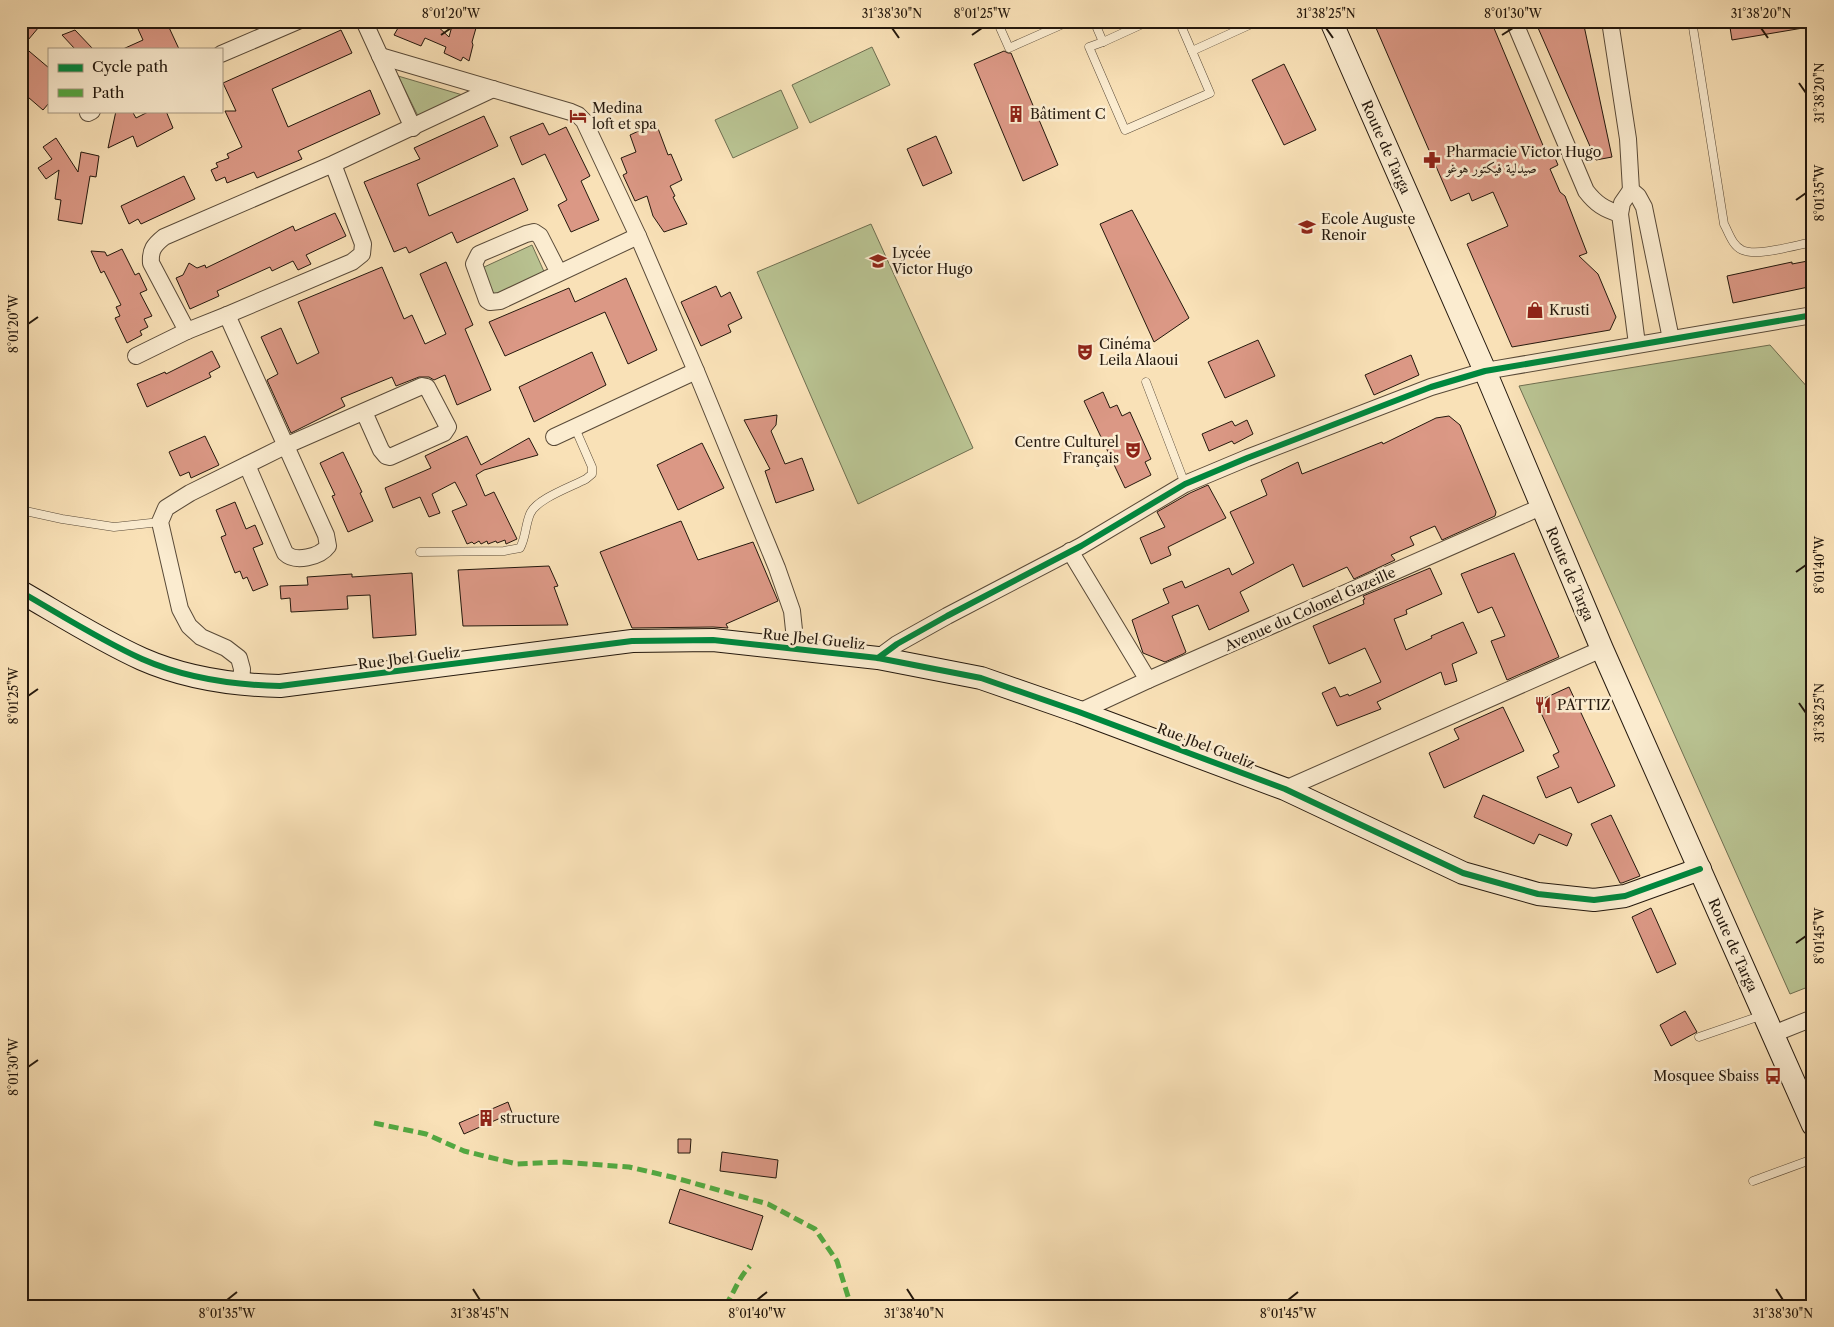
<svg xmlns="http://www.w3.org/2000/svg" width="1834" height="1327" viewBox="0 0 1834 1327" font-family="'Libre Caslon Text',Amiri,serif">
<rect width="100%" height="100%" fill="#f9e1b7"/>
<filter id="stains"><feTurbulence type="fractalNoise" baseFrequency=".004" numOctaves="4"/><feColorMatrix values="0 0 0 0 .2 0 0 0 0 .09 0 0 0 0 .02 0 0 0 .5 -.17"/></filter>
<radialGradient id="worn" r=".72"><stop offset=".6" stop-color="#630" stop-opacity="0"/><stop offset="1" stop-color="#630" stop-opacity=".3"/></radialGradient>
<!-- green -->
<g fill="#b9c392" stroke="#6e6e50">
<polygon points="872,47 890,85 810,123 792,85"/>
<polygon points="398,76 466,96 420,120"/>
<polygon points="781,90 798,128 733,158 715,120"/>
<polygon points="871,224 973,448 858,504 757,272"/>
<polygon points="532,245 546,276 496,299 482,268"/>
<polygon points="1770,345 1809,389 1813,396 1813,985 1790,994 1519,386"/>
</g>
<!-- building -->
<g fill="#db9885" stroke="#24180d">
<polygon points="21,21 44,21 23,46 49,68 49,103 43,110 21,91"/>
<polygon points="156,21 166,21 179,49 123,49 143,40 138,29"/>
<polygon points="402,21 432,21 449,37 452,26 456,27 457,21 478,21 472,42 473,45 469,61 463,57 461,61 444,53 446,47 425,38 421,46 394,35"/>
<polygon points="1373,21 1491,21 1547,155 1553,153 1558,165 1550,169 1560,192 1565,196 1587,253 1579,256 1598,274 1616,317 1610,330 1512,347 1467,244 1508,226 1493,192 1472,201 1469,193 1451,201"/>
<polygon points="1535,21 1583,21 1612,157 1596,160"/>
<polygon points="1729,21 1803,21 1803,28 1732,40"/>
<polygon points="75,30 93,49 75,49 62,35"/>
<polygon points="341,30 352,53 272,89 288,127 370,90 380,114 298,151 302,159 257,178 254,172 227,183 225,177 216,181 211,170 218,167 216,163 229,158 227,154 242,147 225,111 236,111 223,83"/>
<polygon points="1004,51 1008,53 1011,53 1058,165 1023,181 974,64"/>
<polygon points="1284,64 1316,130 1284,145 1252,80"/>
<polygon points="116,111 132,111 136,118 150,111 166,111 173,128 137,147 133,136 108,148"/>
<polygon points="484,116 498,146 417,184 429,216 514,178 528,210 457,243 452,232 409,253 406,247 394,252 364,182 420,159 414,148"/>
<polygon points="543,123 549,135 566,127 590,176 581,181 599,220 571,232 558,205 567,200 545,154 522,165 510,137"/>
<polygon points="656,123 668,155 671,154 682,180 670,186 675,196 673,197 687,224 664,232 653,216 647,196 635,201 623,175 627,173 621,158 636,152 630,135"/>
<polygon points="936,136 952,173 923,186 907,149"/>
<polygon points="56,138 78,172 81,152 99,156 96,177 90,176 82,224 58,220 61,200 55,199 59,170 46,179 38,168 52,159 43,147"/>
<polygon points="184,176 195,199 141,224 138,219 129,224 121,206"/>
<polygon points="1132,210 1189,318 1154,342 1100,224"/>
<polygon points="335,213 346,236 306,255 311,264 298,270 293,261 272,271 270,267 217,291 219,296 190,309 176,278 183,275 189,263 197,268 205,265 206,268 293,226 295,231"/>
<polygon points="122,249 135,275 139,273 147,290 140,293 152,316 144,319 148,327 140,331 142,335 127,343 115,318 120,316 116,307 121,305 104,271 101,273 91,251 105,252 107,256"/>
<polygon points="1813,260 1813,286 1733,303 1727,276 1792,262 1792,264"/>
<polygon points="446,262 473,325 465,329 491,390 457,405 445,375 434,380 429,377 419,377 396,386 392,377 341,398 345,406 291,433 267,380 278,374 261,337 281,328 297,364 319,353 298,302 382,267 404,319 412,315 425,344 446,334 420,274"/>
<polygon points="626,278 657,350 628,364 605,312 505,356 489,322 569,288 575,302"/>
<polygon points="716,286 721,297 730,292 742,318 728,325 731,332 701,346 681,302"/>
<polygon points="1258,340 1275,376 1225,398 1208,362"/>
<polygon points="212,351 220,367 209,373 211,377 147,407 137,384 165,372 166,374"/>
<polygon points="592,352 606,385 534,422 519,387"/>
<polygon points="1411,355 1419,375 1374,395 1365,375"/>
<polygon points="1103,392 1110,408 1117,405 1122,416 1130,412 1151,459 1145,462 1151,475 1125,488 1084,401"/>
<polygon points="777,415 776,425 771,431 785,464 802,458 814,490 776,503 765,471 770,469 744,420"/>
<polygon points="1449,416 1460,425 1496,512 1495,516 1442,540 1435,526 1410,537 1414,545 1391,555 1395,560 1354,579 1347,567 1303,587 1293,564 1240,592 1249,611 1209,630 1198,605 1172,616 1186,652 1183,654 1165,662 1143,653 1132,620 1169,603 1163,589 1182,581 1185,588 1229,568 1232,575 1254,563 1230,512 1267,495 1261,480 1298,462 1302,474 1382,442 1383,444 1436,418"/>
<polygon points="1247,420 1253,434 1234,444 1232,441 1209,451 1202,434 1232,421 1235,426"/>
<polygon points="205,436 219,465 191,478 189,472 180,476 169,452"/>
<polygon points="467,436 481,465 529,438 538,455 484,470 476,475 485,496 494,492 517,539 506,544 505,540 497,543 496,541 488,544 487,541 481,544 479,541 474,544 472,542 467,544 452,511 467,505 455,482 432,494 440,513 429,517 420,497 393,508 385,488 431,468 425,456"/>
<polygon points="702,443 724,488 678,510 657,465"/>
<polygon points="343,452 362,492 360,493 373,521 348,532 332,496 335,495 320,463"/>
<polygon points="1208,485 1226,518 1168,547 1171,555 1151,564 1140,538 1165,527 1157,512 1190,493"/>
<polygon points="235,502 246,529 255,525 263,544 253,548 268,585 253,591 247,577 243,579 240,571 235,573 221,537 226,535 216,510"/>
<polygon points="681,521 698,560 753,542 778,601 726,624 728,628 713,627 632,628 600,552"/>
<polygon points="1514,553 1559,657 1507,680 1491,641 1505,636 1492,607 1478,613 1461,574"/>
<polygon points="549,566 558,586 554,587 568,625 463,626 458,570"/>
<polygon points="1430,568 1442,594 1406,610 1407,614 1394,619 1406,650 1432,638 1431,636 1463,622 1477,653 1452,664 1457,681 1445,685 1441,672 1377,702 1381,709 1337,726 1322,693 1335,687 1340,697 1348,694 1349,696 1381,682 1365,648 1329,664 1313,626 1364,604 1363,600 1365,599 1363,596"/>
<polygon points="412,573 416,635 373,638 370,595 347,596 348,609 291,612 290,598 281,599 280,586 308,585 307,577 352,574 352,577"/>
<polygon points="1569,687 1615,786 1578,803 1571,787 1546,798 1537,777 1559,767 1553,755 1559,752 1536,702"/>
<polygon points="1503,707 1524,751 1444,788 1429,753 1459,739 1454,729"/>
<polygon points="1483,795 1572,834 1567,846 1539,834 1534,844 1474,817"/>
<polygon points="1611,815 1640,876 1622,883 1620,883 1591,824"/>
<polygon points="1651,908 1676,964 1657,973 1632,917"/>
<polygon points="1685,1011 1697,1032 1671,1046 1660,1025"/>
<polygon points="508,1102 512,1113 464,1134 459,1123"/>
<polygon points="678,1139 691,1139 690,1153 678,1153"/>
<polygon points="722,1152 778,1160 776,1178 720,1171"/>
<polygon points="680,1189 763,1216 752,1250 669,1223"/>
</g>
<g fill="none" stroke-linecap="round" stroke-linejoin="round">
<!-- lane casing -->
<g stroke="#594a38" stroke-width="9">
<g id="lane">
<polyline points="997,21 1009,48 1070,21"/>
<polyline points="1094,21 1103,42 1149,21"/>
<polyline points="1179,21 1192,51 1258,21"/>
<path d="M1692 21 1724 224C1729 233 1732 245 1742 250 1757 257 1796 245 1813 242"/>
<polyline points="1103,42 1089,47 1125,130 1210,93 1192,51"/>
<polyline points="1146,382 1185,484"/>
<polyline points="21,510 62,519 114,527 160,522"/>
<path d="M420 552 504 551 520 548C526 537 525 526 530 514 536 499 571 487 586 479L592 474V467L575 428"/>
<polyline points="1699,1037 1763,1015"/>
<polyline points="1753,1181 1813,1159"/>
</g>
</g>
<!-- street casing -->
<g stroke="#594a38" stroke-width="18">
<g id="street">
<polyline points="364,21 413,128"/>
<path d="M1514 21 1586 191C1596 204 1604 209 1620 214"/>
<polyline points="1610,21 1628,139 1631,190 1638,196 1644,207 1671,339"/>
<polyline points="221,54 298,21"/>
<polyline points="380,56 571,112 578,115 584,121 638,236 696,371 777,568 792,611 796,649"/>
<polyline points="88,113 92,111"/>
<path d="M333 164 363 244 362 254 352 262 227 315 187 331 151 263C150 250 154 245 164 237L333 164 493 89"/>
<polyline points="1631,190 1622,203 1620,214 1637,344"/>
<polyline points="559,273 540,236 534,232 526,234 479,254 474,264 487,300 490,302 500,301 638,236"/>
<path d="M227 315 326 535 328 546C320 557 295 563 285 553L247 465"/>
<polyline points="136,356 187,331"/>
<polyline points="554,437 696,371"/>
<polyline points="1070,551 1148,680"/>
<polyline points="878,658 897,644 947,616 1081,546 1185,484 1247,458 1431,387 1485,371 1813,315"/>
<polyline points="241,685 242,669 239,658 226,648 201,637 189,626 180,609 160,522 166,508 190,493 285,446 422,386 427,387 448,427 444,433 390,457 386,456 381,450 364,412"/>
<polyline points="1079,712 1148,680 1541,507"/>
<polyline points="1285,789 1602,649"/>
<polyline points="1773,1034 1813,1018"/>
</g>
</g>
<!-- secondary casing -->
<g stroke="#24180d" stroke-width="24">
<g id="secondary">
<polyline points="1331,21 1485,371 1602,649 1813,1125"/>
<path d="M21 592C61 615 100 640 142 659 185 678 234 685 280 686L632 641 713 640 878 658 981 678 1079 712 1285 789 1463 873 1538 894 1594 900 1625 896 1700 869"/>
</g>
</g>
<!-- lane -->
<use href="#lane" stroke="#fbecd0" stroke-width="8"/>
<!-- street -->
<use href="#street" stroke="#fbecd0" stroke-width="16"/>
<!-- secondary -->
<use href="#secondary" stroke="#fbecd0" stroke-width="22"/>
<!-- quiet -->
<g stroke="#53a941" stroke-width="5" stroke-dasharray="10 5" stroke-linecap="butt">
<polyline points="374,1123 426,1134 464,1151 517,1164 561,1162 629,1167 672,1177 768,1204 815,1229 837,1261 851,1306"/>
<path d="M725 1306C734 1293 739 1277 750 1266"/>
</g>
<!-- cycleway casing -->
<g stroke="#fbecd0" stroke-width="9">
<g id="cycleway">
<path d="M21 592C61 615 100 640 142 659 185 678 234 685 280 686L632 641 713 640 878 658 981 678 1079 712 1285 789 1463 873 1538 894 1594 900 1625 896 1700 869"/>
<polyline points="878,658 897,644 947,616 1081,546 1185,484 1247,458 1431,387 1485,371 1813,315"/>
</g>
</g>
<!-- cycleway -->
<use href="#cycleway" stroke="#00873e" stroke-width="6"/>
</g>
<!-- ticks -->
<path fill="none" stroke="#24180d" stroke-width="2" d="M892 28 899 38M1326 28 1333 38M1761 28 1768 38M441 35 451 28M972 35 982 28M1502 35 1513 28M1799 83 1806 93M1796 200 1806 193M28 324 38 317M1796 572 1806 565M28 696 38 689M1799 703 1806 713M1796 943 1806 936M28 1067 38 1060M473 1289 480 1300M907 1289 914 1300M1776 1289 1783 1300M227 1300 237 1292M757 1300 767 1292M1288 1300 1298 1292"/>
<!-- icons -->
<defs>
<g id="building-bare" transform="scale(1.35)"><path d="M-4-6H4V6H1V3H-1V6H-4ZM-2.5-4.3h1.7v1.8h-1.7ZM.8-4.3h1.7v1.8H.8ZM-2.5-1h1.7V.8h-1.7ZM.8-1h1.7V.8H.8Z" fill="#8f2418" stroke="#fbecd0" stroke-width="2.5" paint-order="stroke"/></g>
<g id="hotel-bare" transform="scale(1.35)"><path d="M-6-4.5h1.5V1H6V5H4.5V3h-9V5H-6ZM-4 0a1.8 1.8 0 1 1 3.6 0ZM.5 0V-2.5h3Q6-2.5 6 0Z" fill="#8f2418" stroke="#fbecd0" stroke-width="2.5" paint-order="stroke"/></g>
<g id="pharmacy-bare" transform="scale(1.35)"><path d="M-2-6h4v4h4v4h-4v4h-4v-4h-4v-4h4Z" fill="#8f2418" stroke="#fbecd0" stroke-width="2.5" paint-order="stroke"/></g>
<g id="school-bare" transform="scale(1.35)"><path d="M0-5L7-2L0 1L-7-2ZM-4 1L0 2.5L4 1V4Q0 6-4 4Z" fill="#8f2418" stroke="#fbecd0" stroke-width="2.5" paint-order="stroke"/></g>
<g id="shop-bare" transform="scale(1.35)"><path d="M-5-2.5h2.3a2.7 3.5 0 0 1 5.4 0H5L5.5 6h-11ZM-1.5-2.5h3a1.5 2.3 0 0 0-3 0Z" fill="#8f2418" stroke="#fbecd0" stroke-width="2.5" paint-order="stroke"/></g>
<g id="theatre-bare" transform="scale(1.35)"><path d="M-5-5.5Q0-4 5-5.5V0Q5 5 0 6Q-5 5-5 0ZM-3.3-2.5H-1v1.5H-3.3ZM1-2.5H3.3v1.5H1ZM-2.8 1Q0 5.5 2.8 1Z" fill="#8f2418" stroke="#fbecd0" stroke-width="2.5" paint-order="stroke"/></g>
<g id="restaurant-bare" transform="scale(1.35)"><path d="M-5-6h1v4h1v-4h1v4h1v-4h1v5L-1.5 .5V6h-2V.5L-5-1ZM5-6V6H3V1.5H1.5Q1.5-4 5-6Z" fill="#8f2418" stroke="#fbecd0" stroke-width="2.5" paint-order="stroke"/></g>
<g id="bus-bare" transform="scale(1.35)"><path d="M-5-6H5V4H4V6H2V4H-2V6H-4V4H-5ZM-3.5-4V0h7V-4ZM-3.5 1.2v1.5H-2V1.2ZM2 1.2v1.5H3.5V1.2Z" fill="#8f2418" stroke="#fbecd0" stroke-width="2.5" paint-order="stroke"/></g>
</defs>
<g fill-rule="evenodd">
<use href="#building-bare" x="1016" y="114"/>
<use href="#hotel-bare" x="578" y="116"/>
<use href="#pharmacy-bare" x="1432" y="160"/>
<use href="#school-bare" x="1307" y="227"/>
<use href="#school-bare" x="878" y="261"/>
<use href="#shop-bare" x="1535" y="310"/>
<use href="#theatre-bare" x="1085" y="352"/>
<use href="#theatre-bare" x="1133" y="450"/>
<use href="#restaurant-bare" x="1543" y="705"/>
<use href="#bus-bare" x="1773" y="1076"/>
<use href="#building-bare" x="486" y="1118"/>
</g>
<g text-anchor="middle" stroke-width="5" stroke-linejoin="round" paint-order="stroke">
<!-- poi labels -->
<g font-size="14" fill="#24180d" stroke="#fbecd0" text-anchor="start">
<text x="592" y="113">Medina<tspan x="592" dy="16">loft et spa</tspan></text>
<text x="1030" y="119">Bâtiment C</text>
<text x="1446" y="157">Pharmacie Victor Hugo<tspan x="1446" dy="16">صيدلية فيكتور هوغو</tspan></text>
<text x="1321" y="224">Ecole Auguste<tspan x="1321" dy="16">Renoir</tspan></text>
<text x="892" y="258">Lycée<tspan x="892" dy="16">Victor Hugo</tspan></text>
<text x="1549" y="315">Krusti</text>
<text x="1099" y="349">Cinéma<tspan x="1099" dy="16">Leila Alaoui</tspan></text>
<text x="1119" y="447" text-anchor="end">Centre Culturel<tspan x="1119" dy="16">Français</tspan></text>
<text x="1557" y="710">PATTIZ</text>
<text x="1759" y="1081" text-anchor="end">Mosquee Sbaiss</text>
<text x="500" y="1123">structure</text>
</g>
<!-- street labels -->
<g font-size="14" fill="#24180d" stroke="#fbecd0">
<text transform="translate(1386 147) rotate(66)" y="5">Route de Targa</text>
<text transform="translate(1570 574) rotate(67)" y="5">Route de Targa</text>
<text transform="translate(1310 609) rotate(-24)" y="5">Avenue du Colonel Gazeille</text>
<text transform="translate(814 639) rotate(6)" y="5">Rue Jbel Gueliz</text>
<text transform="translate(409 658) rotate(-7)" y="5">Rue Jbel Gueliz</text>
<text transform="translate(1206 746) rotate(21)" y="5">Rue Jbel Gueliz</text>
<text transform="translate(1733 945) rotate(66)" y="5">Route de Targa</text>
</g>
</g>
<!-- margin -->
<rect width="1834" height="1327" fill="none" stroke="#f9e1b7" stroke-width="55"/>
<!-- legend -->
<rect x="48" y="48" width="175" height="65" fill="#fbecd0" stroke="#a59782"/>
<rect x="58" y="64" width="25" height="8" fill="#00873e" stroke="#a59782"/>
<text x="92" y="72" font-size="15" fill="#24180d">Cycle path</text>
<rect x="58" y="89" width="25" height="8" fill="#53a941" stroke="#a59782"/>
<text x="92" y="98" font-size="15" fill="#24180d">Path</text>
<rect x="28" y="28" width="1778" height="1272" fill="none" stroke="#24180d" stroke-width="2"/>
<g font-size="12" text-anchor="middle" fill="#24180d">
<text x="451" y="18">8°01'20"W</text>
<text x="892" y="18">31°38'30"N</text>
<text x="982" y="18">8°01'25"W</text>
<text x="1326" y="18">31°38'25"N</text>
<text x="1513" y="18">8°01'30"W</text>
<text x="1761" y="18">31°38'20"N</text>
<text transform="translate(1820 93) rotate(-90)" y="4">31°38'20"N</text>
<text transform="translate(1820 193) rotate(-90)" y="4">8°01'35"W</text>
<text transform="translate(14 324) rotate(-90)" y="4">8°01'20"W</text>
<text transform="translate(1820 565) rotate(-90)" y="4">8°01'40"W</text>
<text transform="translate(14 696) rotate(-90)" y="4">8°01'25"W</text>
<text transform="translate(1820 713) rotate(-90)" y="4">31°38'25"N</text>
<text transform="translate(1820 936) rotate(-90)" y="4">8°01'45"W</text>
<text transform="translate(14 1067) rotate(-90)" y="4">8°01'30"W</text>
<text x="227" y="1318">8°01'35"W</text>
<text x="480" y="1318">31°38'45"N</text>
<text x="757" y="1318">8°01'40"W</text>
<text x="914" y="1318">31°38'40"N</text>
<text x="1288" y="1318">8°01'45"W</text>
<text x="1783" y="1318">31°38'30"N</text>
</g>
<rect width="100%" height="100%" filter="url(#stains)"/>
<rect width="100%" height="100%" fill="url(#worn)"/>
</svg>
